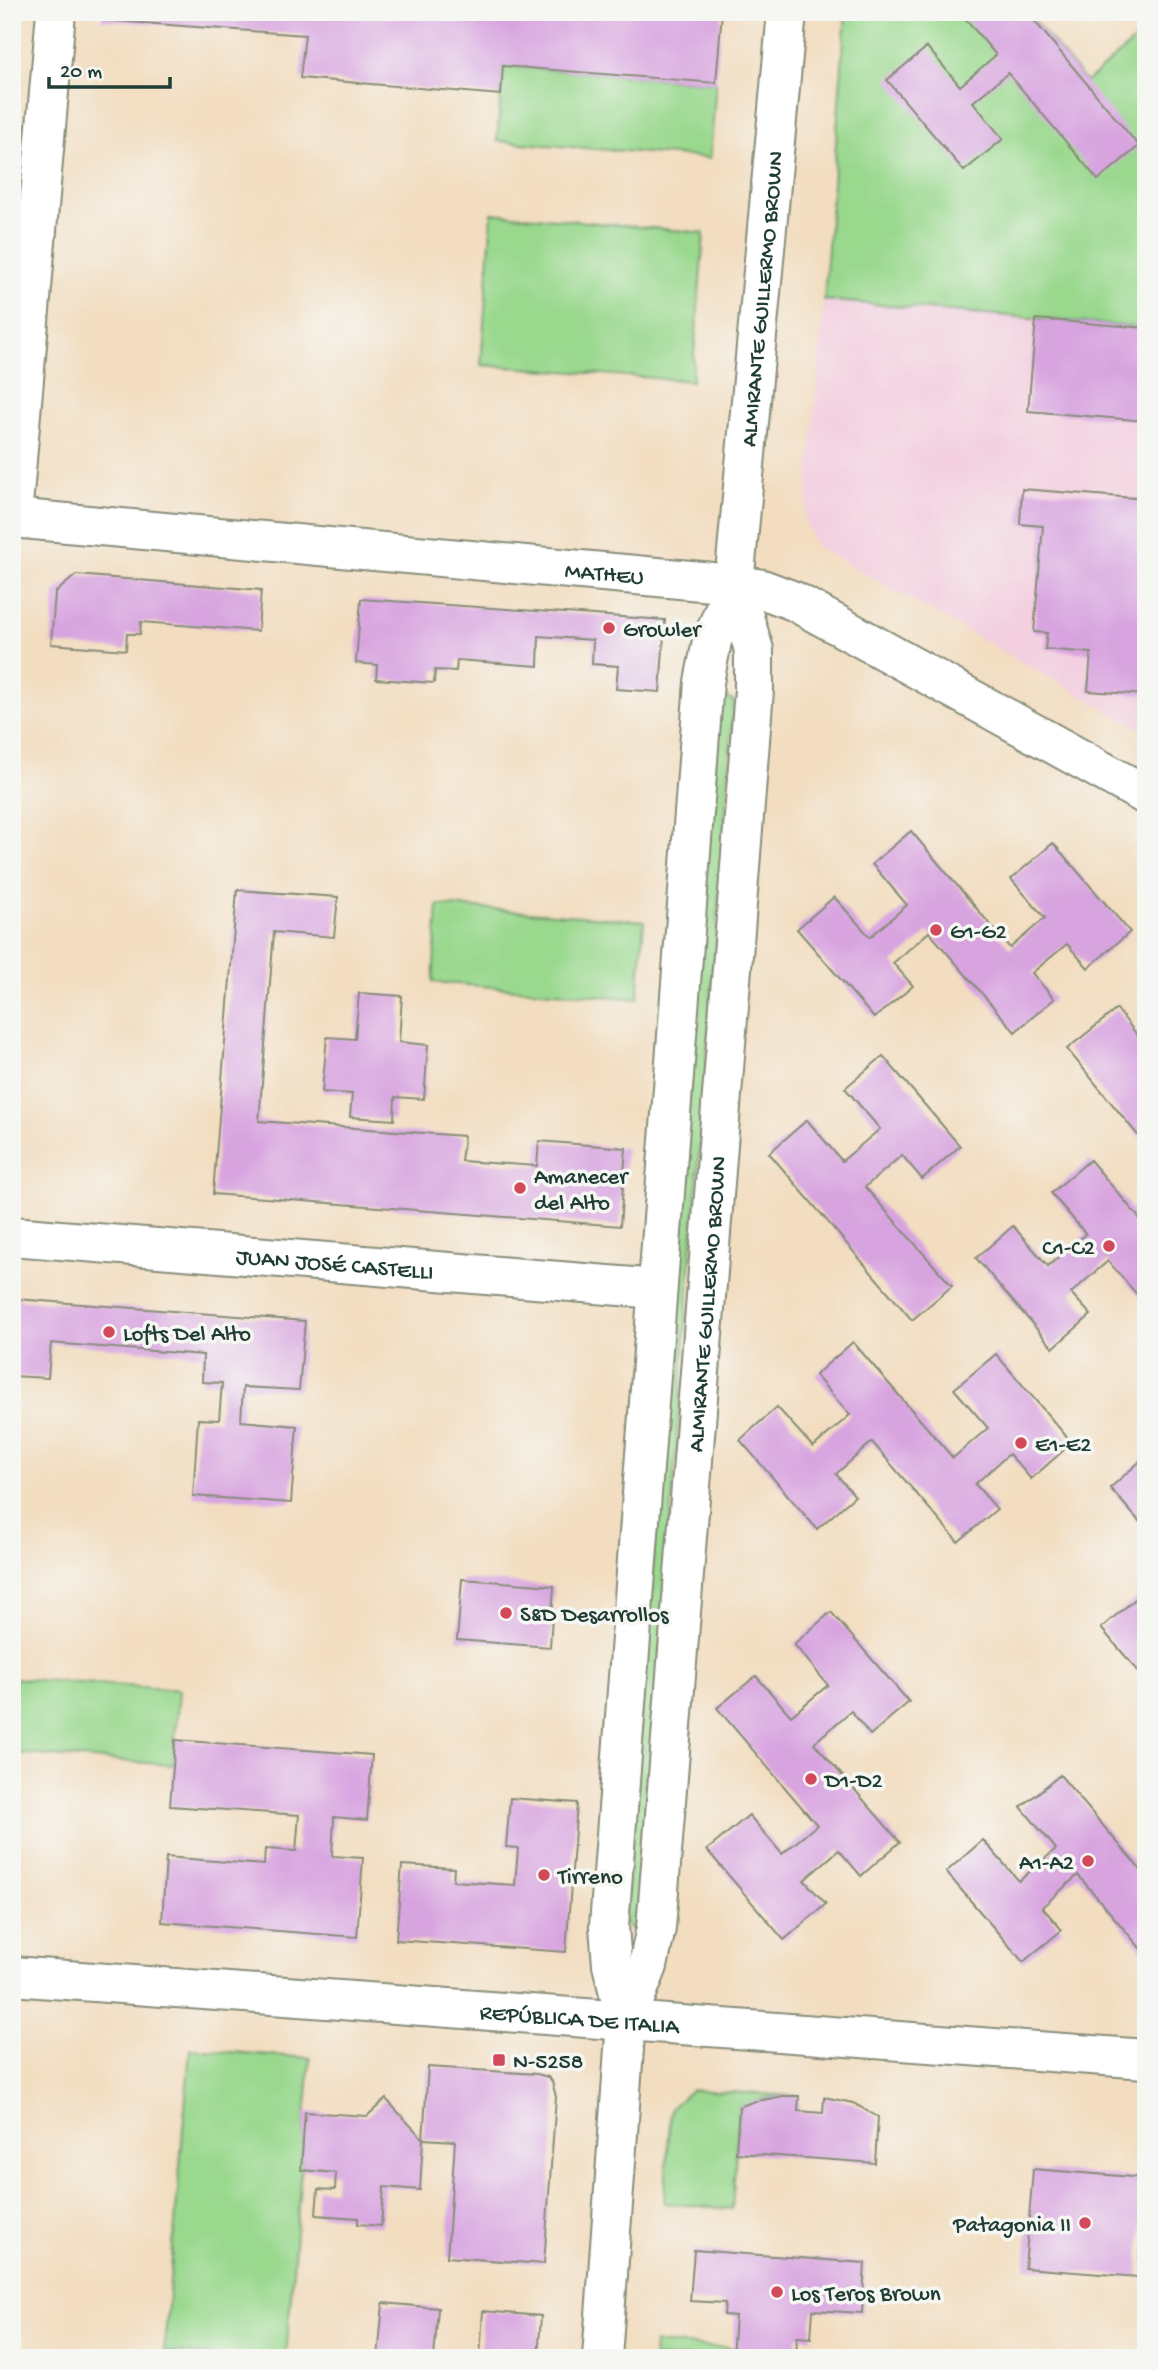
<svg xmlns="http://www.w3.org/2000/svg" width="1158" height="2370" viewBox="0 0 1158 2370" font-family="'Gochi Hand',sans-serif">
<rect width="100%" height="100%" fill="#f6f6f2"/>
<filter id="ink" filterUnits="userSpaceOnUse"><feTurbulence type="fractalNoise" baseFrequency=".0143" numOctaves="2"/><feDisplacementMap in="SourceGraphic" scale="14" xChannelSelector="R" yChannelSelector="G"/><feConvolveMatrix kernelMatrix="1 2 1 2 8 2 1 2 1" color-interpolation-filters="sRGB"/></filter>
<filter id="wash" filterUnits="userSpaceOnUse"><feTurbulence type="fractalNoise" baseFrequency=".00686" numOctaves="4" result="noise"/><feDisplacementMap in="SourceGraphic" scale="28" xChannelSelector="R" yChannelSelector="G"/><feGaussianBlur stdDeviation="1.57" result="paint"/><feColorMatrix in="noise" values="0 0 0 0 0 0 0 0 0 0 0 0 0 0 0 0 0 1.4 0 .05"/><feComposite in="paint" operator="in"/></filter>
<g filter="url(#wash)">
<rect width="100%" height="100%" fill="#f2ddc0"/>
<!-- built -->
<polygon fill="#f3cfdf" points="824,300 1146,328 1146,732 817,547 805,522"/>
<!-- green -->
<g fill="#99d88d" stroke="#5c8a60" stroke-width="2">
<polygon points="846,12 1027,12 1086,82 1146,31 1146,328 824,300"/>
<polygon points="503,66 716,83 710,158 497,141"/>
<polygon points="492,213 704,233 692,381 481,365"/>
<polygon points="726,696 734,702 639,1929 633,1930 625,1924 720,697"/>
<polygon points="438,905 644,921 638,999 433,982"/>
<polygon points="12,1678 179,1690 173,1765 12,1753"/>
<polygon points="190,2049 310,2058 286,2358 237,2358 164,2352"/>
<polygon points="691,2090 799,2096 767,2098 739,2107 732,2209 664,2203 671,2108"/>
<polygon points="654,2343 732,2348 732,2358 653,2358"/>
</g>
<g id="blocks">
<!-- building -->
<g fill="#d8a4e0">
<polygon points="102,12 722,12 716,83 503,66 501,95 300,78 305,35 102,20"/>
<polygon points="970,12 1027,12 1139,146 1098,180 1008,73 973,102 1003,139 964,171 887,80 927,47 960,86 996,55 964,17"/>
<polygon points="1036,319 1146,328 1146,421 1028,411"/>
<polygon points="1022,489 1146,499 1146,695 1088,691 1091,653 1045,649 1047,633 1034,632 1043,526 1020,524"/>
<polygon points="76,575 261,590 258,631 141,622 140,634 127,634 126,650 51,644 55,593"/>
<polygon points="361,599 665,620 660,692 616,689 618,666 592,664 593,640 539,636 538,666 457,660 456,671 435,670 434,683 376,679 377,665 356,663"/>
<polygon points="911,831 1010,948 1045,918 1011,879 1053,843 1130,932 1088,968 1067,944 1032,973 1054,999 1015,1032 929,932 893,963 913,986 874,1018 797,929 834,897 870,937 907,905 872,864"/>
<polygon points="237,890 338,897 334,937 274,932 259,1121 464,1136 461,1161 537,1166 539,1141 626,1148 620,1226 213,1194"/>
<polygon points="359,993 402,996 399,1042 428,1045 424,1099 395,1097 394,1120 350,1117 352,1094 322,1092 327,1037 355,1039"/>
<polygon points="1117,1009 1138,1036 1146,1029 1146,1135 1141,1139 1067,1049"/>
<polygon points="883,1056 960,1146 922,1179 902,1155 865,1187 952,1286 912,1320 769,1153 807,1120 842,1161 880,1129 845,1088"/>
<polygon points="1090,1160 1146,1226 1146,1305 1108,1261 1071,1293 1091,1315 1053,1348 976,1258 1013,1226 1048,1266 1086,1234 1051,1193"/>
<polygon points="16,1299 305,1321 299,1390 243,1387 241,1421 297,1426 291,1503 193,1496 198,1419 219,1420 222,1383 202,1382 203,1355 51,1343 48,1378 12,1376 12,1320 14,1320"/>
<polygon points="853,1342 953,1458 988,1428 954,1389 996,1354 1072,1443 1031,1479 1009,1454 975,1484 997,1509 958,1542 872,1442 836,1474 855,1496 817,1529 740,1440 777,1407 813,1447 850,1415 815,1375"/>
<polygon points="1146,1456 1146,1529 1110,1488"/>
<polygon points="462,1579 554,1586 550,1647 457,1640"/>
<polygon points="1140,1595 1146,1602 1146,1680 1101,1628"/>
<polygon points="831,1612 909,1702 870,1735 851,1711 814,1743 900,1842 861,1876 839,1850 804,1880 826,1904 784,1940 707,1850 749,1815 782,1854 817,1825 717,1708 756,1676 791,1716 828,1685 794,1644"/>
<polygon points="175,1740 372,1755 367,1820 334,1817 332,1856 363,1858 357,1937 162,1922 166,1857 264,1865 265,1849 296,1851 299,1815 170,1806"/>
<polygon points="1060,1775 1146,1876 1146,1955 1078,1875 1042,1907 1062,1930 1023,1962 946,1872 983,1840 1019,1881 1056,1849 1021,1807"/>
<polygon points="510,1798 577,1803 566,1952 396,1940 402,1865 454,1868 453,1881 515,1885 518,1848 506,1847"/>
<polygon points="428,2067 537,2074 548,2077 552,2081 556,2097 544,2264 447,2257 455,2141 423,2139"/>
<polygon points="783,2096 799,2096 798,2111 823,2113 824,2097 853,2103 878,2117 875,2163 736,2153 739,2107 752,2102"/>
<polygon points="386,2099 423,2139 420,2190 384,2187 381,2226 358,2224 358,2218 316,2215 318,2189 335,2190 336,2173 301,2170 305,2112 367,2116"/>
<polygon points="1033,2169 1145,2178 1138,2277 1025,2268"/>
<polygon points="694,2250 865,2263 862,2313 813,2310 811,2338 797,2337 796,2358 732,2358 735,2316 724,2315 725,2303 690,2301"/>
<polygon points="383,2303 438,2308 434,2358 378,2358"/>
<polygon points="483,2311 541,2316 538,2358 480,2358"/>
</g>
</g>
</g>
<g filter="url(#ink)">
<use href="#blocks" fill-opacity="0" stroke="#888d7a" stroke-width="2"/>
<g fill="none" stroke-linecap="round" stroke-linejoin="round">
<!-- minor casing -->
<g stroke="#888d7a" stroke-width="42">
<g id="minor">
<polyline points="12,517 56,12"/>
<path id="s1" d="M12 518 734 584 762 589 794 601 1146 795"/>
<path id="s2" d="M12 1236 657 1289"/>
<path id="s3" d="M12 1976 1146 2059"/>
<path id="s4" d="M626 2021 612 1965 609 1926 704 682 712 641 734 584 787 12"/>
<path id="s5" d="M602 2358 626 2021 648 1966 656 1928 754 690V650L734 584"/>
</g>
</g>
<!-- minor -->
<use href="#minor" stroke="#fff" stroke-width="38"/>
</g>
</g>
<!-- markers -->
<g fill="#d1495b" stroke="#f6f6f2" stroke-width="2.5">
<circle cx="609" cy="628" r="7"/>
<circle cx="936" cy="930" r="7"/>
<circle cx="520" cy="1188" r="7"/>
<circle cx="1109" cy="1246" r="7"/>
<circle cx="109" cy="1332" r="7"/>
<circle cx="1021" cy="1443" r="7"/>
<circle cx="506" cy="1613" r="7"/>
<circle cx="811" cy="1779" r="7"/>
<circle cx="1088" cy="1861" r="7"/>
<circle cx="544" cy="1875" r="7"/>
<rect x="492" y="2053" width="14" height="14" rx="3.5"/>
<circle cx="1085" cy="2223" r="7"/>
<circle cx="777" cy="2292" r="7"/>
</g>
<g text-anchor="middle" stroke-width="7" stroke-linejoin="round" paint-order="stroke">
<!-- street labels -->
<g font-size="23" fill="#1f3d34" stroke="#f6f6f2">
<text dy="8" stroke="none"><textPath href="#s4" startOffset="1734">ALMIRANTE GUILLERMO BROWN</textPath></text>
<text dy="8" stroke="none"><textPath href="#s1" startOffset="595">MATHEU</textPath></text>
<text dy="8" stroke="none"><textPath href="#s2" startOffset="324">JUAN JOSÉ CASTELLI</textPath></text>
<text dy="8" stroke="none"><textPath href="#s5" startOffset="1062">ALMIRANTE GUILLERMO BROWN</textPath></text>
<text dy="8" stroke="none"><textPath href="#s3" startOffset="569">REPÚBLICA DE ITALIA</textPath></text>
</g>
<!-- poi labels -->
<g font-size="23" fill="#1f3d34" stroke="#f6f6f2" text-anchor="start">
<text x="623" y="636">Growler</text>
<text x="950" y="938">G1-G2</text>
<text x="534" y="1183">Amanecer<tspan x="534" dy="26">del Alto</tspan></text>
<text x="1095" y="1254" text-anchor="end">C1-C2</text>
<text x="123" y="1340">Lofts Del Alto</text>
<text x="1035" y="1451">E1-E2</text>
<text x="520" y="1621">S&amp;D Desarrollos</text>
<text x="825" y="1787">D1-D2</text>
<text x="1074" y="1869" text-anchor="end">A1-A2</text>
<text x="558" y="1883">Tirreno</text>
<text x="513" y="2068">N-5258</text>
<text x="1071" y="2231" text-anchor="end">Patagonia II</text>
<text x="791" y="2300">Los Teros Brown</text>
</g>
</g>
<!-- margin -->
<rect width="1158" height="2370" fill="none" stroke="#f6f6f2" stroke-width="42"/>
<!-- scale -->
<path d="M49 77v10h121v-10" fill="none" stroke="#1f3d34" stroke-width="3.5"/>
<text x="60" y="77" font-size="21" fill="#1f3d34" stroke="#f6f6f2" stroke-width="5" paint-order="stroke">20 m</text>
</svg>
